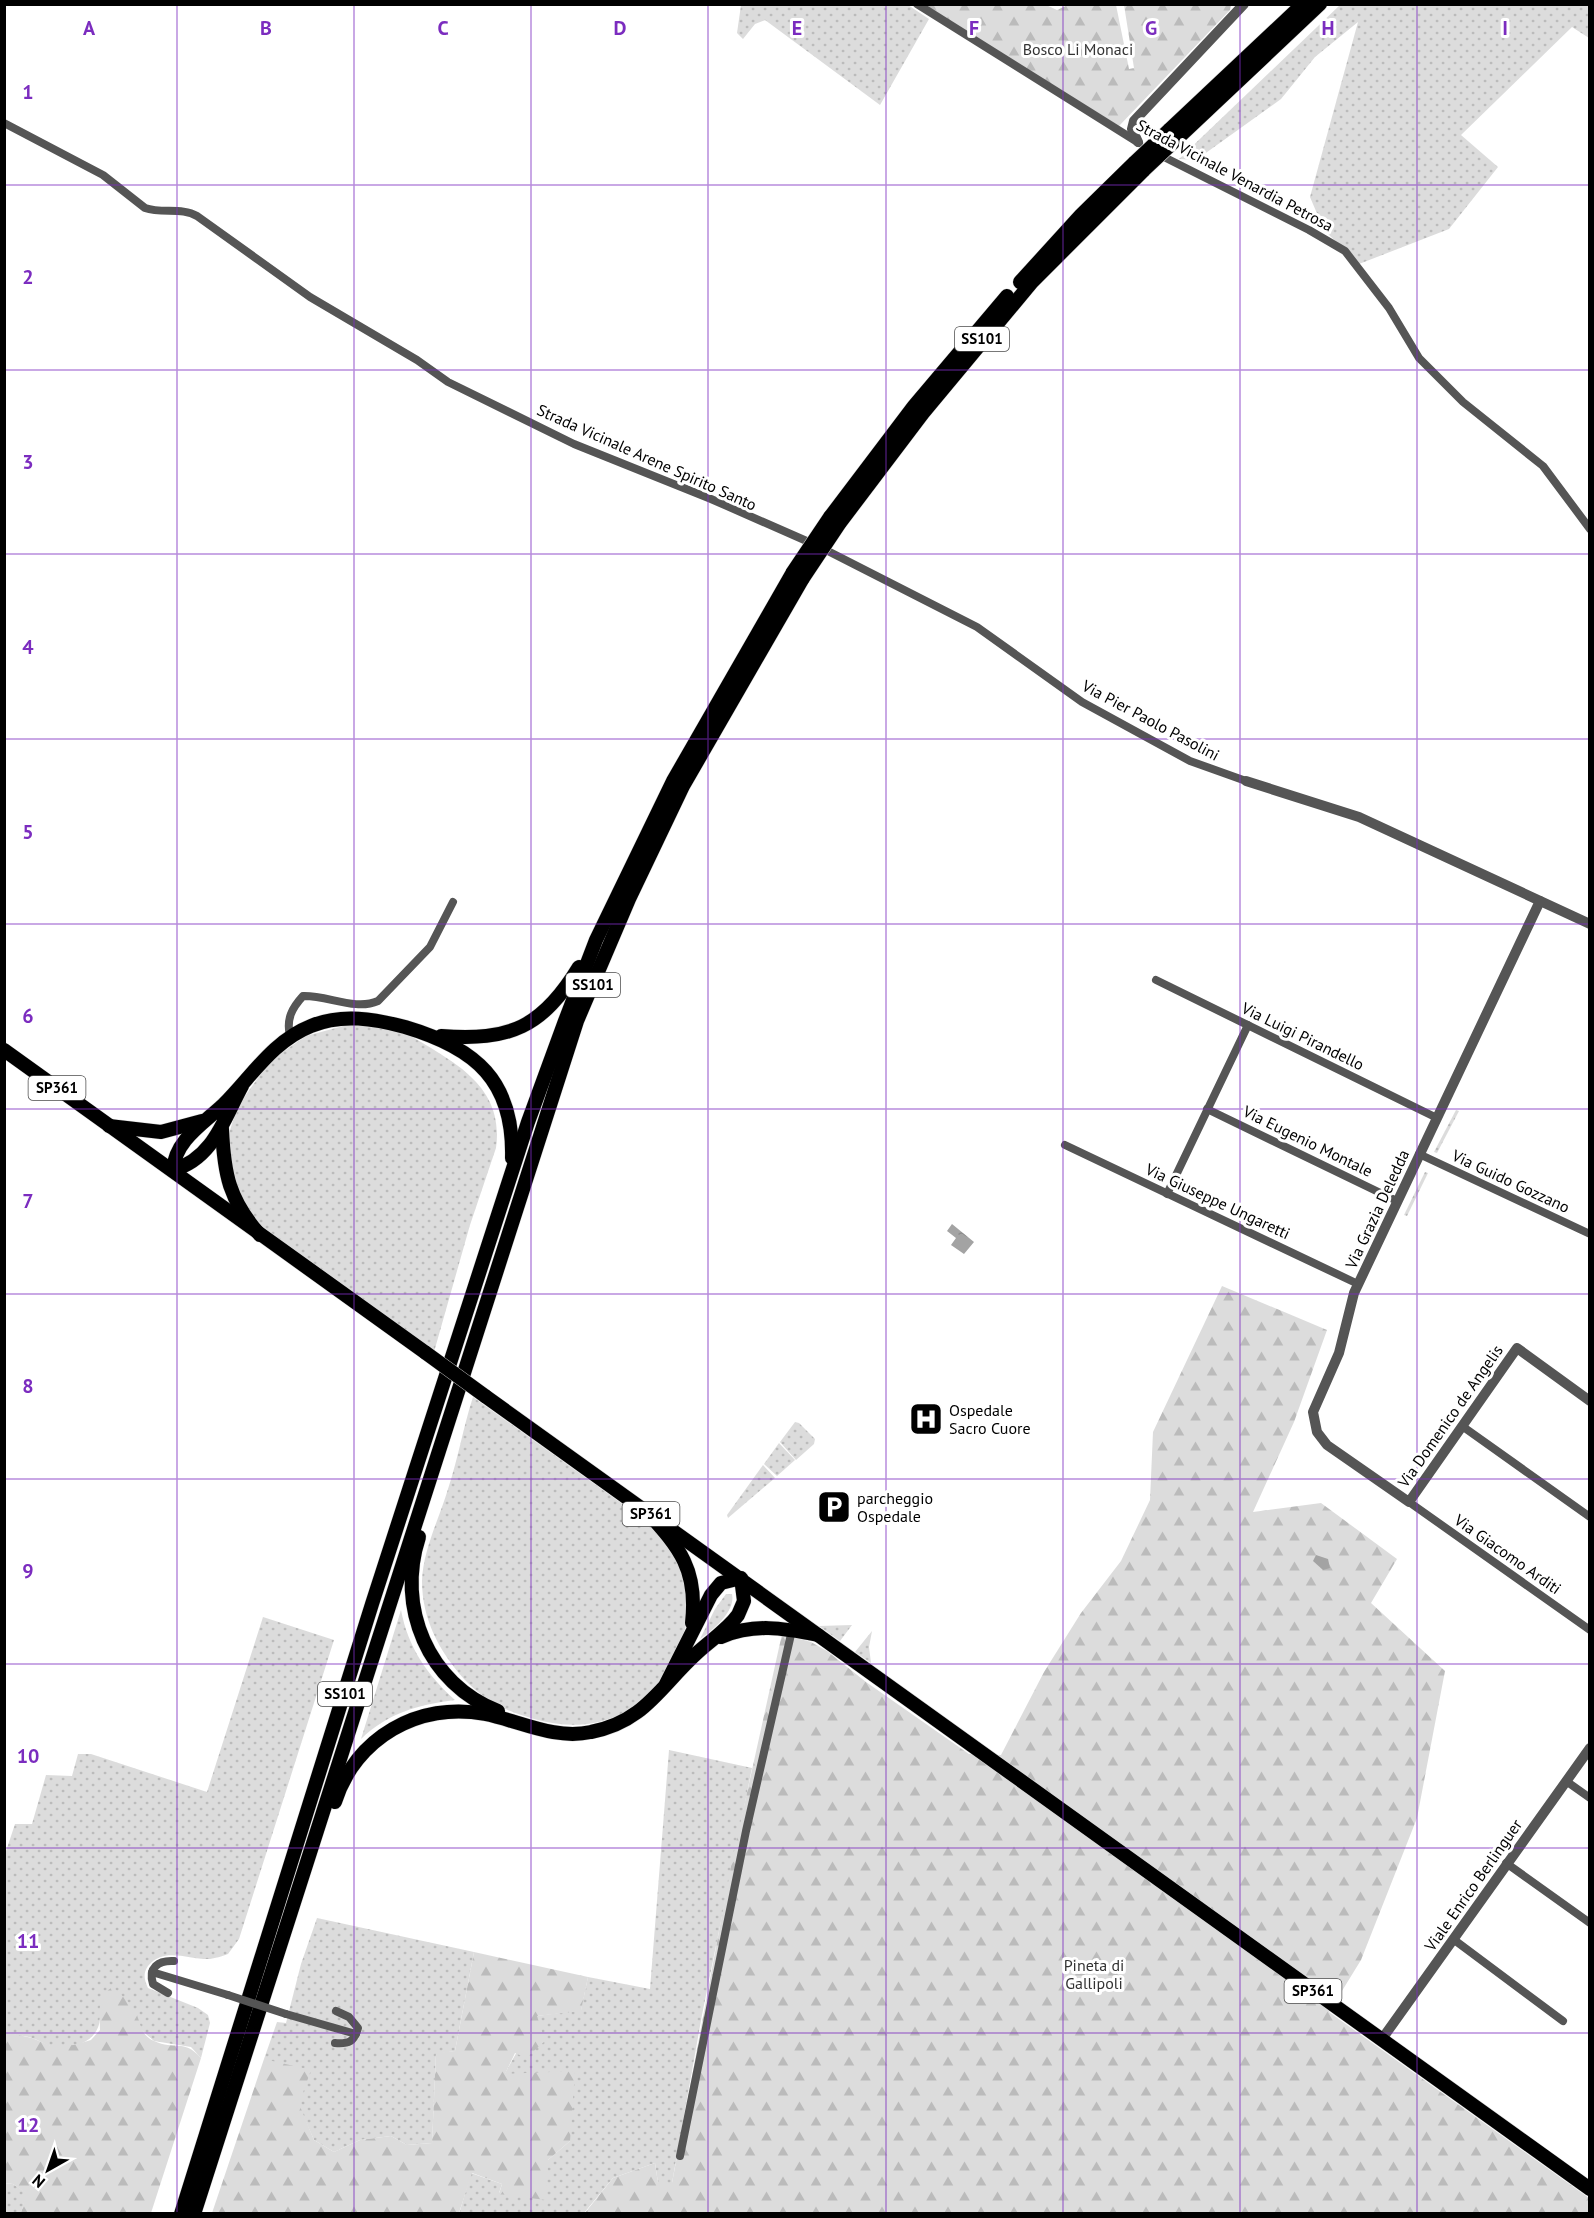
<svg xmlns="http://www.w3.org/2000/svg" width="1594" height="2218" viewBox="0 0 1594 2218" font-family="'PT Sans',sans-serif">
<defs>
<pattern id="grass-dots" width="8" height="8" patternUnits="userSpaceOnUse" patternTransform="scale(1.5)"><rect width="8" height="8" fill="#dcdcdc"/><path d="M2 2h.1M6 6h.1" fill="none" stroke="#bbb" stroke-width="1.8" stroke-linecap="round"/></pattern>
<pattern id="forest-firs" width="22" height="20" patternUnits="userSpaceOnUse" patternTransform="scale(1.5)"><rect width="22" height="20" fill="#dcdcdc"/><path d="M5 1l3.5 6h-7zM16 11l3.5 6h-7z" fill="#bbb"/></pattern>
<pattern id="water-ripples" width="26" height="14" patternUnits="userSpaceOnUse" patternTransform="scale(1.5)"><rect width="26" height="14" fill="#a3a3a3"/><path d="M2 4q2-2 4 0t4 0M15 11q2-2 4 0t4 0" fill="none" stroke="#8b8b8b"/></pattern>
</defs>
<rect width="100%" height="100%" fill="#fff"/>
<!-- grass -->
<g fill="url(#grass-dots)">
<polygon points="741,5 908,5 929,19 880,105 765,20 755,24 743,39 737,33"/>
<polygon points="1340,5 1589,5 1589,38 1572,27 1461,135 1498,167 1449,229 1359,264 1324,230 1310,197 1358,22 1315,57 1281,99 1196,160 1179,159"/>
<path d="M347 1025C361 1025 395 1026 406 1033 451 1061 505 1084 496 1148L470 1225 434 1352 264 1230 241 1203 225 1147 237 1107 271 1060 306 1036Z"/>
<polygon points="1456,1110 1459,1111 1437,1153 1434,1152"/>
<polygon points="1425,1172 1428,1173 1407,1216 1404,1215"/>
<path d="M473 1397 642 1518C660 1534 676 1553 685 1576 694 1600 688 1629 676 1650 671 1662 665 1676 657 1686 624 1724 580 1732 534 1719 505 1711 485 1701 464 1679 439 1651 422 1619 422 1581 423 1550 439 1519 448 1489 458 1459 463 1428 473 1397Z"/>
<polygon points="795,1422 799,1423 815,1439 814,1444 796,1460 780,1442"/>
<polygon points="779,1443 795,1460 777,1476 764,1464"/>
<polygon points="763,1465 775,1478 728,1518 727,1515"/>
<path d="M726 1594H732C736 1611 713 1630 700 1639L715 1609Z"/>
<path d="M401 1610C408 1647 427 1675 455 1700 417 1705 388 1713 361 1739Z"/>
<path d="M263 1617 334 1640 239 1939 228 1954C223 1956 216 1958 210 1959 189 1960 164 1946 148 1966 143 1973 144 1979 148 1988L198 2008 208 2015 210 2023 201 2058 191 2047 154 2041 139 2028 137 2016 100 2018C99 2042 72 2051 50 2046 44 2044 38 2040 32 2038 23 2035 14 2036 5 2032V1854L15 1824H32L46 1775 72 1776 78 1754H91L207 1792Z"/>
<polygon points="852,1625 840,1641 819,1626"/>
<polygon points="872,1631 869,1647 871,1663 855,1652"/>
<polygon points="669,1750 752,1768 702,2015 672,2183 658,2183 655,2163 613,2178 584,2213 459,2214 471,2173 502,2184 499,2193 548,2160 570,2141 504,2075 537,2016 581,2010 588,1977 650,1989"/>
<polygon points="317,1918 474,1952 455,2051 436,2054 432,2143 407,2145 391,2136 360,2140 334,2152 314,2140 298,2104 264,2059 277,2022 286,2023 301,1964"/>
<polygon points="4,2183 13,2184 27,2193 21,2213 5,2213"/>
</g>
<!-- forest -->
<g fill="url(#forest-firs)">
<polygon points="1044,4 1057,10 1068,5 1116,5 1129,69 1134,68 1124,5 1231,5 1230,10 1119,126 923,5"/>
<polygon points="1222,1286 1327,1330 1294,1422 1253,1512 1321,1503 1397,1559 1371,1603 1445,1671 1417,1818 1361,1960 1329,2012 1589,2198 1589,2213 584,2214 613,2178 655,2163 658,2183 672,2183 733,1856 782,1634 811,1642 827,1651 866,1682 969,1754 1001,1755 1044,1672 1081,1613 1121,1561 1150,1500 1153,1432"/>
<polygon points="474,1952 588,1977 581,2011 537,2016 545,2041 526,2058 515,2053 505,2074 575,2071 570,2141 548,2160 546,2200 499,2194 502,2184 472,2173 459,2213 212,2213 264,2059 311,2070 299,2104 314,2140 334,2152 360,2140 391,2136 407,2145 432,2143 436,2053 455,2051"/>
<path d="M112 1987C122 1995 131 2003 137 2015 141 2026 142 2036 154 2041 175 2051 183 2038 201 2058L151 2213H21L26 2193 13 2184 5 2183V2032L32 2038 51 2046 74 2045 91 2040 100 2030C100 2013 96 1999 112 1987Z"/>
</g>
<!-- water -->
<g fill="url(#water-ripples)">
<polygon points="952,1224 974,1242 964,1254 951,1245 956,1238 947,1231"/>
<polygon points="1316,1555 1328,1559 1330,1568 1323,1570 1313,1561"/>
</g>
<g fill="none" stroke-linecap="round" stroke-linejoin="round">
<!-- primary casing -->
<g stroke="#dbdbdb" stroke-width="15">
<g id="primary">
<polyline points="4,1050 426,1353"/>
<polyline points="485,1396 1590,2189"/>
</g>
</g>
<!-- trunk casing -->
<g stroke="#dbdbdb" stroke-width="15">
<g id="trunk">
<polyline points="1169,130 1303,4"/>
<polyline points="1178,138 1320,4"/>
<polyline points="1020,282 1081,215 1135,162"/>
<polyline points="830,517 914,406 1007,296"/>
<polyline points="839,524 923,413 1032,282 1144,170"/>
<path d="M441 1036C510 1041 542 1028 579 967"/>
<path d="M242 1086C224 1119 213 1159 173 1170 175 1140 203 1124 224 1104 252 1076 273 1041 311 1026 342 1013 375 1019 405 1027 476 1048 514 1081 512 1158"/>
<polyline points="109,1126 161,1132 202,1121"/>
<path d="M222 1129C224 1174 229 1200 260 1235"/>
<path d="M646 1511C680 1548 698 1570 692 1623"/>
<path d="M419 1537C396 1607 428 1684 498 1711"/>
<path d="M721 1637C754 1623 783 1628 818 1635"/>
<path d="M335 1802C355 1738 419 1701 485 1714 520 1721 554 1740 591 1732 645 1722 661 1685 698 1652 711 1640 727 1630 738 1615L744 1601 741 1578 721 1583 711 1595 665 1686"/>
<polyline points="181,2214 372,1604 528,1122 565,1021 596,940 673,781 793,572"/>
<polyline points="194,2214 577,1021 629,899 683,786 803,578"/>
</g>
</g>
<!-- minor -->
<g stroke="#555" stroke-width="8">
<polyline points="917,4 1139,143"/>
<path d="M4 123 103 175 145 208C162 214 182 207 197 216L310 297 417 360 448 382 574 444 711 499 818 546 977 627 1082 702 1190 761 1246 781"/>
<polyline points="1158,154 1309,230 1345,251 1389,308 1419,358 1463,402 1543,466 1590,529"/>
<polyline points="1156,980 1437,1118"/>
<path d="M290 1036C286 1019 292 1008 303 996 327 995 355 1011 378 1001L430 947 453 902"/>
<polyline points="1207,1109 1397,1201"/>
<polyline points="1065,1145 1358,1284"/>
<polyline points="1419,1154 1590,1234"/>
<polyline points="1167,1194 1248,1025"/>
<polyline points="1462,1426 1590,1517"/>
<polyline points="1409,1502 1590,1630"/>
<polyline points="1566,1781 1590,1798"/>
<polyline points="1506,1863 1590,1923"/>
<polyline points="1453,1939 1563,2021"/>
<polyline points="152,1972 228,1995"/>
<path d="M168 1993 153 1984C148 1968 158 1960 174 1961"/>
<polyline points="286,2014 356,2034"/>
<path d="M335 2043C349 2044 354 2042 358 2028L349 2017 336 2011"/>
<polyline points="680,2156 746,1831 792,1630"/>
</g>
<!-- tertiary -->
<g stroke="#555" stroke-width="10">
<polyline points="1138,142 1132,129 1134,121 1244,4"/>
<polyline points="1246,781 1359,817 1590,924"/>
<polyline points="1540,901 1354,1293 1339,1353 1313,1412 1317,1432 1327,1445 1409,1502 1517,1348 1590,1401"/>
<polyline points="1382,2039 1590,1748"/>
</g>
<!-- primary -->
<use href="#primary" stroke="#000" stroke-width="14"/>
<!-- trunk -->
<use href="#trunk" stroke="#000" stroke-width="14"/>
<!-- primary-bridge casing -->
<g stroke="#dbdbdb" stroke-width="15" stroke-linecap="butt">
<polyline id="primary-bridge" points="426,1353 485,1396"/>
</g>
<!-- trunk-bridge casing -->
<g stroke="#dbdbdb" stroke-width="15" stroke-linecap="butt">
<g id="trunk-bridge">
<polyline points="1135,162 1169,130"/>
<polyline points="1144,170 1178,138"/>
<polyline points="793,572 830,517"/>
<polyline points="803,578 839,524"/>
</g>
</g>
<!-- minor-bridge -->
<polyline stroke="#555" stroke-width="8" points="228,1995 286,2014"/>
<!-- primary-bridge -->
<use href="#primary-bridge" stroke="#000" stroke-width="14"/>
<!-- trunk-bridge -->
<use href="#trunk-bridge" stroke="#000" stroke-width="14"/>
</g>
<!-- grid -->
<path fill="none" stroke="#7b2cbf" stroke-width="1.5" stroke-opacity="0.55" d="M177 4V2214M354 4V2214M531 4V2214M708 4V2214M886 4V2214M1063 4V2214M1240 4V2214M1417 4V2214M4 185H1590M4 370H1590M4 554H1590M4 739H1590M4 924H1590M4 1109H1590M4 1294H1590M4 1479H1590M4 1664H1590M4 1848H1590M4 2033H1590"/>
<!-- icons -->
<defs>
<g id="hospital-square" transform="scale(1.725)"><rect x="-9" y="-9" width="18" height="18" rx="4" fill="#000" stroke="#fff"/><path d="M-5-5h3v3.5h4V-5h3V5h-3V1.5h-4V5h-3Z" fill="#fff"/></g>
<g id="parking-square" transform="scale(1.725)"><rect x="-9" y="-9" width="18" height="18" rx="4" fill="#000" stroke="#fff"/><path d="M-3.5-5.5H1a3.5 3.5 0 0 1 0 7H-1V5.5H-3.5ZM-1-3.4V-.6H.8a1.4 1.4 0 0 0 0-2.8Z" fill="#fff"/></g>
</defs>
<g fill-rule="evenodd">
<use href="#hospital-square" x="926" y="1419"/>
<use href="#parking-square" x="834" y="1507"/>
</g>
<g text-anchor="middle" stroke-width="6" stroke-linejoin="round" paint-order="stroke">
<!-- shield labels -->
<g fill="#fff" stroke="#4c4c4c" stroke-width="1.5">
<rect x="955" y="327" width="54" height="24" rx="4.5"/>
<rect x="566" y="973" width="54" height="24" rx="4.5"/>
<rect x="28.5" y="1076" width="57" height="24" rx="4.5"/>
<rect x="622.5" y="1502" width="57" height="24" rx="4.5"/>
<rect x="318" y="1682" width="54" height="24" rx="4.5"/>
<rect x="1284.5" y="1979" width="57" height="24" rx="4.5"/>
</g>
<g font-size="15" font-weight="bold" fill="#000">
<text x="982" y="344">SS101</text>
<text x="593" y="990">SS101</text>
<text x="57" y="1093">SP361</text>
<text x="651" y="1519">SP361</text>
<text x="345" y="1699">SS101</text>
<text x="1313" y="1996">SP361</text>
</g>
<!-- park labels -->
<g font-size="16" fill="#333" stroke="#fff">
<text x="1078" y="55">Bosco Li Monaci</text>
<text x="1094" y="1971">Pineta di<tspan x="1094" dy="18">Gallipoli</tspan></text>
</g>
<!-- street labels -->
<g font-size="16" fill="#000" stroke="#fff">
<text transform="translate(1235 175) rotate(28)" y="6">Strada Vicinale Venardia Petrosa</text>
<text transform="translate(647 457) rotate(24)" y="6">Strada Vicinale Arene Spirito Santo</text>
<text transform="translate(1151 720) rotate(28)" y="6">Via Pier Paolo Pasolini</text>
<text transform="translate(1303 1036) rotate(26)" y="6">Via Luigi Pirandello</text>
<text transform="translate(1308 1141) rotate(26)" y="6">Via Eugenio Montale</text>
<text transform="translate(1511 1181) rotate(25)" y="6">Via Guido Gozzano</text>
<text transform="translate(1218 1201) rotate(25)" y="6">Via Giuseppe Ungaretti</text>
<text transform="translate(1377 1209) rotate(-65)" y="6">Via Grazia Deledda</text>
<text transform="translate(1450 1416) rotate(-55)" y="6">Via Domenico de Angelis</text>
<text transform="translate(1508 1554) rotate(35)" y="6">Via Giacomo Arditi</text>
<text transform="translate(1473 1885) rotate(-55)" y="6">Viale Enrico Berlinguer</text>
</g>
<!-- poi labels -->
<g font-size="16" fill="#000" stroke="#fff" text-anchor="start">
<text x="949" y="1416">Ospedale<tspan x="949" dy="18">Sacro Cuore</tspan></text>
<text x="857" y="1504">parcheggio<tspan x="857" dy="18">Ospedale</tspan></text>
</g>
</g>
<g font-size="20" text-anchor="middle" font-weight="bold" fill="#7b2cbf" stroke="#fff" stroke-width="6" stroke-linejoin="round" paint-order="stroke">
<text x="89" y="35">A</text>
<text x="266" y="35">B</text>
<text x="443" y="35">C</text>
<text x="620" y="35">D</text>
<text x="797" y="35">E</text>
<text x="974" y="35">F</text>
<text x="1151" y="35">G</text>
<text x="1328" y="35">H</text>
<text x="1505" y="35">I</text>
<text x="28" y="99">1</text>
<text x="28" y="284">2</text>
<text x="28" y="469">3</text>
<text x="28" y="654">4</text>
<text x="28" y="839">5</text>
<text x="28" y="1023">6</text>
<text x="28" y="1208">7</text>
<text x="28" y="1393">8</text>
<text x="28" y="1578">9</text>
<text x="28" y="1763">10</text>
<text x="28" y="1948">11</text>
<text x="28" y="2132">12</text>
</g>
<!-- border -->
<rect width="1594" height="2218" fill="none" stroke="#000000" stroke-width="12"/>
<!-- north arrow -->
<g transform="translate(48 2170) rotate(220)" stroke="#ffffff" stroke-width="4.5" paint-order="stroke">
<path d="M0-4.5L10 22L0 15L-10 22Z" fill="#000000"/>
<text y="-9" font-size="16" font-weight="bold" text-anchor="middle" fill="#000000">N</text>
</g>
</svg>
